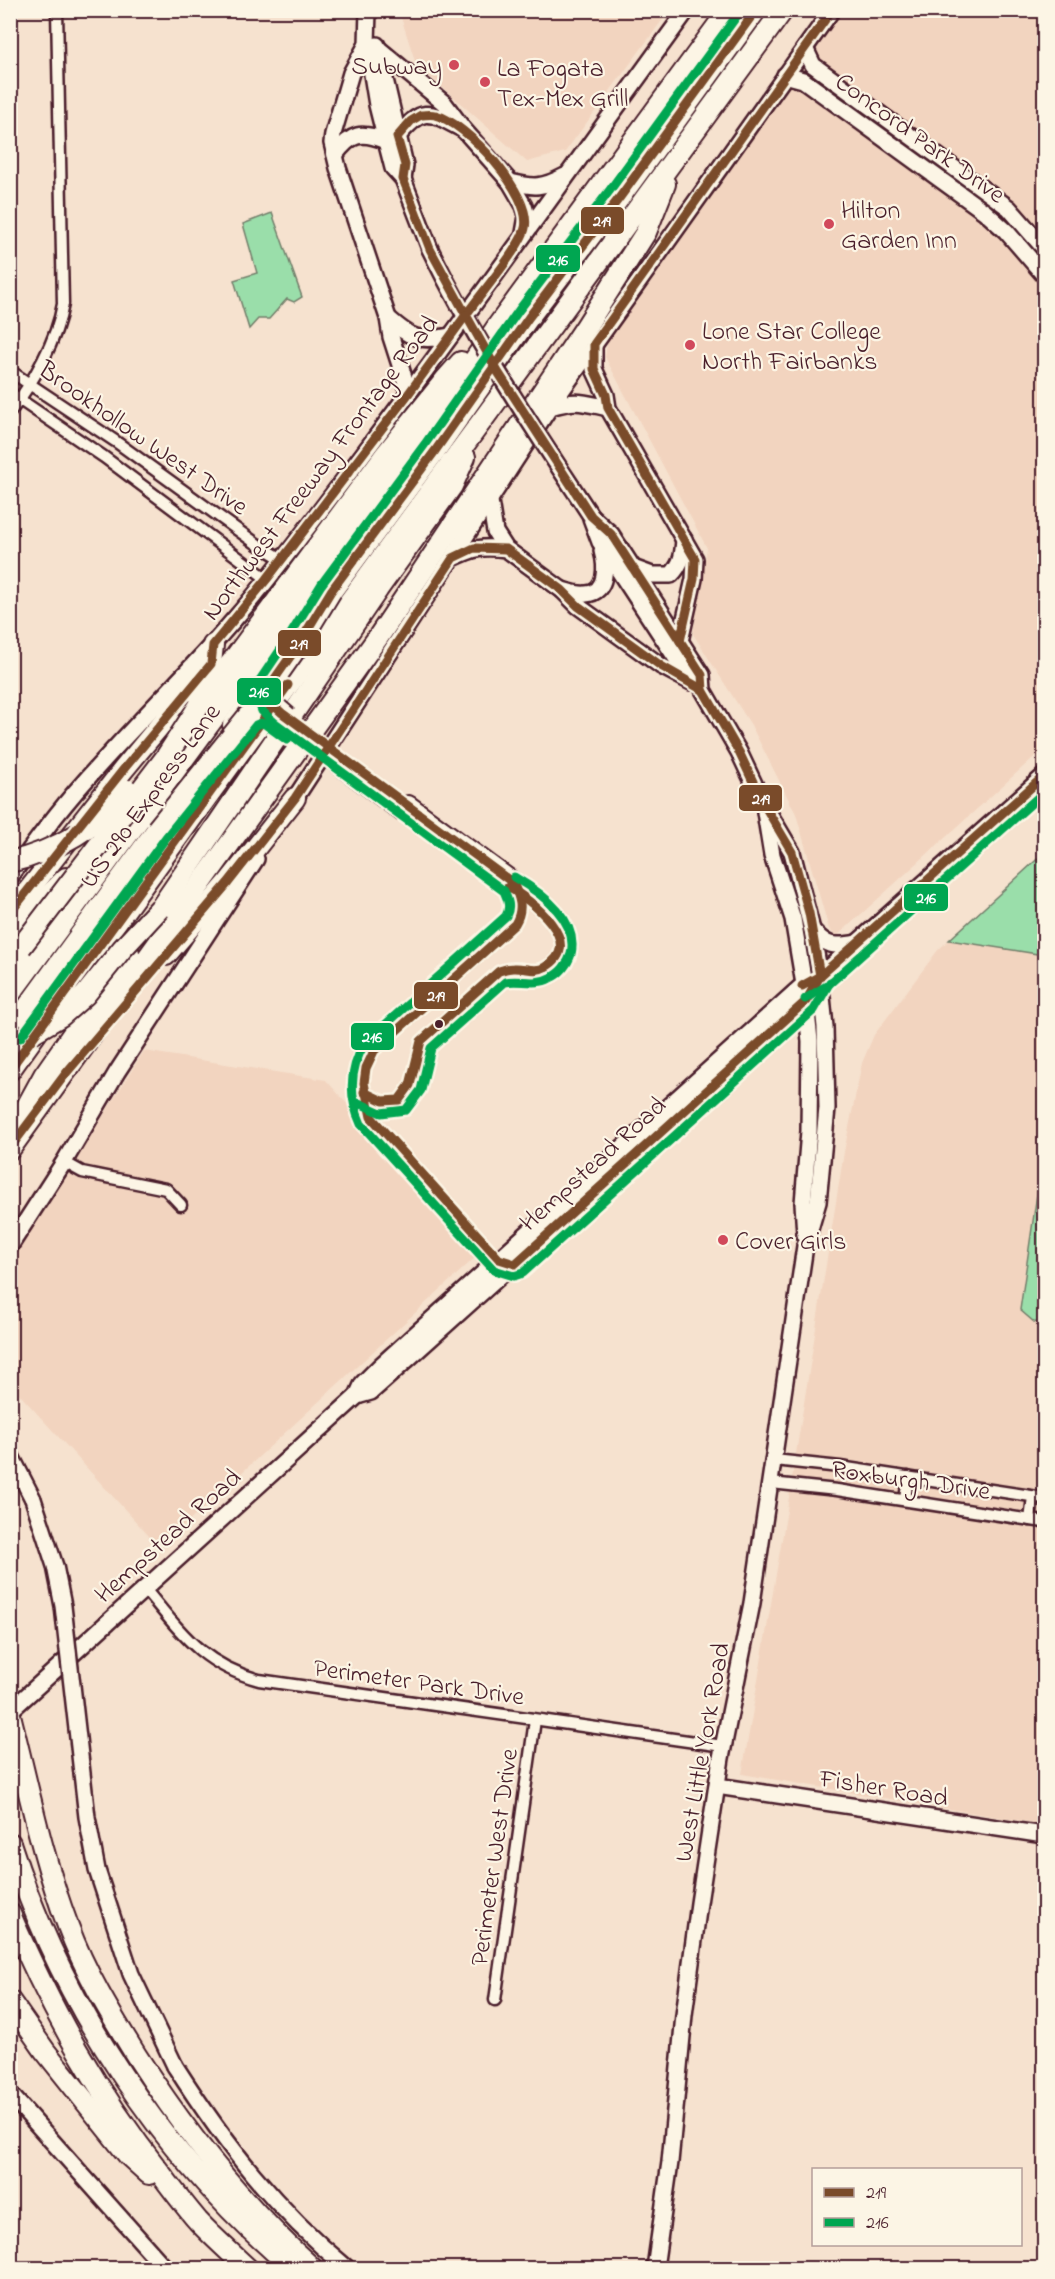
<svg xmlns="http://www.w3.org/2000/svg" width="1055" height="2279" viewBox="0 0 1055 2279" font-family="'Indie Flower',sans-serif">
<rect width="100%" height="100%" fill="#f6e2cf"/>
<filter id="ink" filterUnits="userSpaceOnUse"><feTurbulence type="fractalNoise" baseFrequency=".0167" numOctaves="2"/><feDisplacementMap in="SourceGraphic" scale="12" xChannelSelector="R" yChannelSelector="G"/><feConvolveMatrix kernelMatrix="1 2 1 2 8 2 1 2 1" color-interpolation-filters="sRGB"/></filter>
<g filter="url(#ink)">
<!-- built -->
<g fill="#f2d4bf">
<polygon points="399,11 399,10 669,11 565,152 527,162 416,64"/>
<polygon points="832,11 1044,11 1044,748 836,937 829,929 796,814 751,725 693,634 707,548 605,357 612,319"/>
<polygon points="1044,853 1044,1825 742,1774 787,1510 844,1152 862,1063 874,1035 938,950"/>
<polygon points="144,1051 326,1080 479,1254 160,1548 11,1385 11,1262"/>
</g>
<!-- green -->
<g fill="#9adeaa" stroke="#727e6a" stroke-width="1.5">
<polygon points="272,213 302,297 294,302 287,299 269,319 258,319 249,329 234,280 257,273 243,224"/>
<polygon points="1044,853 1044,955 949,940"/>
<polygon points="1044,1146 1044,1323 1034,1322 1020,1310"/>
</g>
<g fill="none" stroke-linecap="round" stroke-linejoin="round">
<!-- street casing -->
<g stroke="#4a1f2b" stroke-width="15">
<g id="street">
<polyline points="10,371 115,441 257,544 282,559"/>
<polyline points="10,393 104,457 267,579"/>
<path d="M10 412C33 383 57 340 63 304L57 10"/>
<polyline points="64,1162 82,1172 166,1189 181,1205"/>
<polyline points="774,1460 840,1467 1044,1498"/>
<polyline points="771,1483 837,1490 1044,1522"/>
<polyline points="905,1500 908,1477"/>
<polyline points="1030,1520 1033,1497"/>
<path d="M144 1588C181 1632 201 1664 259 1680L723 1746"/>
<polyline points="495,2000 535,1720"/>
</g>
</g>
<!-- secondary casing -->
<g stroke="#4a1f2b" stroke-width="20">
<g id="secondary">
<polyline points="368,10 367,44 377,105 386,141 393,168 403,179 430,249"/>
<polyline points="367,44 351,73 333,134 332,143 338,168 388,318 391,337 409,393"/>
<polyline points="377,45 405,165 403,179"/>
<polyline points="805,48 813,65 1009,208 1044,248"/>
<polyline points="379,49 444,103 464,130 510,182 524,206 527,216 524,233"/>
<polyline points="785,75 803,80 985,212 1006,231 1044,275"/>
<path d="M397 137C423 107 427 110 460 128"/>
<path d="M335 155C351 133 361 131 386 141"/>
<path d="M510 182C535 188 542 188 565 176"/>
<path d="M388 318C412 339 418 342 450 336"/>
<polyline points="594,344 594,369 606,395 608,408 695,559 694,579 680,641"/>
<path d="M550 407C577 399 581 402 608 408"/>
<polyline points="490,501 495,532 506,549 562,590 578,606 661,666 691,682"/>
<polyline points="591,516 611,534 702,675 703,690 739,752 763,803 792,852 812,930 820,976 825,1027 827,1108 818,1202 805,1246 752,1603 721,1758 699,1903 684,2015 670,2162 655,2268"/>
<polyline points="591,518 600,542 691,681"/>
<path d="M453 558C474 548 482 546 506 549"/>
<path d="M633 568 652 575H671C682 564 683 554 684 539"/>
<path d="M562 590C570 592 578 595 586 594 608 593 606 565 602 551"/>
<polyline points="290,806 550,407 832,10"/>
<polyline points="765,812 772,855 793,919 804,984 810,1041 809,1131 803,1203 805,1235"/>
<path d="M10 877C34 844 58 811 85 781 145 713 211 651 267 580 412 394 548 201 687 10"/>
<path d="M812 930C829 949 835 946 858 943"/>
<polyline points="10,1246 64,1162 117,1072 256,859"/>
<polyline points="357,1396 371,1392 389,1376 806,1001 820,976"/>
<polyline points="10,1454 33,1499"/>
<polyline points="10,1711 357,1396 363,1383 380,1366 804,984 820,976 1044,776"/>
<polyline points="717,1786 1044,1835"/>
<path d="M175 2066C225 2144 275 2209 347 2268"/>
<polyline points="10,2094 165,2268"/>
</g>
</g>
<!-- highway casing -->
<g stroke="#4a1f2b" stroke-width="24">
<g id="highway">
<polyline points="322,604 435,451 529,317 620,197 756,10"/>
<polyline points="199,706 385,455 445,380 461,362"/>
<polyline points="233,725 276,666"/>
<polyline points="408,806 513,883 517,890"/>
<polyline points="10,914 123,770 211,664 213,645"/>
<polyline points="151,922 378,589 452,486 465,457"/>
<polyline points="10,935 66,878"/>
<polyline points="166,955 228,883 295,798"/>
<polyline points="10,964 21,947"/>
<polyline points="10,994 428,428 499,324 729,10"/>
<polyline points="10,1031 166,817"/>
<path d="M10 1070C264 714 525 364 783 10"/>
<polyline points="20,1119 44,1075 129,953"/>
<polyline points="10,1149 379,636 585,328 646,232 665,184"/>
<path d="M10 1715C28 1786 42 1858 68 1926 85 1972 110 2013 136 2055 186 2133 243 2206 312 2268"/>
<path d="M10 1843C62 2006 163 2158 293 2268"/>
<path d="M10 1914C52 2012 96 2091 161 2174 173 2190 185 2206 198 2221 213 2237 231 2253 247 2268"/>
<polyline points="10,2001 45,2051 128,2155 149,2174"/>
</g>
</g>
<!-- street -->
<use href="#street" stroke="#fcf5e5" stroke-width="10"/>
<!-- secondary -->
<use href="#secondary" stroke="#fcf5e5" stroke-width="15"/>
<!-- highway -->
<use href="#highway" stroke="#fcf5e5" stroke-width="20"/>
<!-- secondary-bridge casing -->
<g stroke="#4a1f2b" stroke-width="20" stroke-linecap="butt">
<g id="secondary-bridge">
<path d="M430 249C475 342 534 429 591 516"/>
<polyline points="33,1499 55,1566 63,1606 87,1817 97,1870 131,1974 175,2066"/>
</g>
</g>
<!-- highway-bridge casing -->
<g stroke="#4a1f2b" stroke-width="24" stroke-linecap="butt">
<g id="highway-bridge">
<polyline points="287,717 272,704 269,696 271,684 297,647 331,591"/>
<polyline points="157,829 248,716 259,710 278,718 404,812"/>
<path d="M10 862C56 851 97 827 128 790"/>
<polyline points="21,947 166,757 199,706"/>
<polyline points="10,1043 34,1032 61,1016 85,995 122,949 160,908"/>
</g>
</g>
<!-- secondary-bridge -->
<use href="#secondary-bridge" stroke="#fcf5e5" stroke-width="15"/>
<!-- highway-bridge -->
<use href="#highway-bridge" stroke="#fcf5e5" stroke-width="20"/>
<!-- bus-1 casing -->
<g stroke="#fcf5e5" stroke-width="14">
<g id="bus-1">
<path d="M756 10 620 197 529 317 435 451 331 591 297 647 271 684 269 696 272 704 282 713 513 883C520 898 524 909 515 924L374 1051 366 1068 364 1083 371 1117 499 1259 515 1264 806 1001 820 976"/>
<path d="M421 115C425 115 431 114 435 115 466 122 533 195 525 228 521 247 479 296 466 315L430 249 403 179 405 165 397 137 411 121Z"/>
<polyline points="466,315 498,372 591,516 611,534 702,675 703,690 739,752 763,803 792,852 809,913 820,976"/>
<polyline points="680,641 694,579 695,559 608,408 606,395 594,369 594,344 832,10"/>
<polyline points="10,913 123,770 211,664 213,645 267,579 409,393 466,315"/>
<polyline points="802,986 820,976 1044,776"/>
<polyline points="10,1069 288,685"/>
<path d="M364 1092 383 1101 399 1100 410 1085 421 1041 499 971C503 970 508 968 513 968 524 967 535 973 545 967 588 944 530 899 508 887"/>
<polyline points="10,1148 67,1072 228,883 295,798 453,558 474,548 506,549 562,590 578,606 661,666 703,690"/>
</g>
</g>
<!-- bus-2 casing -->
<g stroke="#fcf5e5" stroke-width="14">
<g id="bus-2">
<path d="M741 10 610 190 519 310 425 444 321 585 287 640 260 680 258 700 262 711 275 723 504 891C508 900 511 907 506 916L365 1043C349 1069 349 1097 361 1124L494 1270 514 1276 523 1273 814 1010 830 982"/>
<polyline points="805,999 828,985 1044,792"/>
<polyline points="20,1038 167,836 256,725 261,723 265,724 287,740"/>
<path d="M359 1103 381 1113 406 1110 421 1090 431 1048 505 982C520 979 536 986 550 978 560 974 568 964 571 954 579 919 540 892 514 877"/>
</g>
</g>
<!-- bus-1 -->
<use href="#bus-1" stroke="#7a4b2a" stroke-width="9"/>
<!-- bus-2 -->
<use href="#bus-2" stroke="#00a651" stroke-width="9"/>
</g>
</g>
<!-- markers -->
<g fill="#d1495b" stroke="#fcf5e5" stroke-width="2">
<circle cx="454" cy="65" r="6"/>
<circle cx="485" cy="82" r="6"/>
<circle cx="829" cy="224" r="6"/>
<circle cx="690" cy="345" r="6"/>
<circle cx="723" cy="1240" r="6"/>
</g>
<circle fill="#4a1f2b" stroke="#fcf5e5" stroke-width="2" cx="439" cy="1024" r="5"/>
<g text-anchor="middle" stroke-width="4.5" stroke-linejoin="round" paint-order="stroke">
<!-- poi labels -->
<g font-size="26" fill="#4a1f2b" stroke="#fcf5e5" text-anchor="start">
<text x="442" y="74" text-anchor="end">Subway</text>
<text x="497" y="76">La Fogata<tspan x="497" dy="30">Tex-Mex Grill</tspan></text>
<text x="841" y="218">Hilton<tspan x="841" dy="30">Garden Inn</tspan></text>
<text x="702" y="339">Lone Star College<tspan x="702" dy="30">North Fairbanks</tspan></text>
<text x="735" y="1249">Cover Girls</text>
</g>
<!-- street labels -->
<g font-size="26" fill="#4a1f2b" stroke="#fcf5e5">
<text transform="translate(921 137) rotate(36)" y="9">Concord Park Drive</text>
<text transform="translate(144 437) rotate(35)" y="9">Brookhollow West Drive</text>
<text transform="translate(319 467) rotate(-53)" y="9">Northwest Freeway Frontage Road</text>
<text transform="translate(149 795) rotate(-54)" y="9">US 290 Express Lane</text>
<text transform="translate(592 1163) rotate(-42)" y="9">Hempstead Road</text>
<text transform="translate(911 1479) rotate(8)" y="9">Roxburgh Drive</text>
<text transform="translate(167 1535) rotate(-42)" y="9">Hempstead Road</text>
<text transform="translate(419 1681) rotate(8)" y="9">Perimeter Park Drive</text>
<text transform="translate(701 1752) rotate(-80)" y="9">West Little York Road</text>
<text transform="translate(884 1787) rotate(9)" y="9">Fisher Road</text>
<text transform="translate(493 1857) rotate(-82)" y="9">Perimeter West Drive</text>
</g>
</g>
<g stroke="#fcf5e5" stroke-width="2">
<rect x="580" y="206" width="45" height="29" rx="6" fill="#7a4b2a"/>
<rect x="535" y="244" width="46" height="29" rx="6" fill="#00a651"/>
<rect x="277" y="629" width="45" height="28" rx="6" fill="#7a4b2a"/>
<rect x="236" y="677" width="46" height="29" rx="6" fill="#00a651"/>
<rect x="738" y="784" width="45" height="28" rx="6" fill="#7a4b2a"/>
<rect x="903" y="883" width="46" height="29" rx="6" fill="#00a651"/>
<rect x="413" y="981" width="46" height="29" rx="6" fill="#7a4b2a"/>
<rect x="350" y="1022" width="45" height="29" rx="6" fill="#00a651"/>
</g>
<g font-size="16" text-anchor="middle" font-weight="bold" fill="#fff">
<text x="602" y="226">219</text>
<text x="558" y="265">216</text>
<text x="299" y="649">219</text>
<text x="259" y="697">216</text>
<text x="761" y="804">219</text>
<text x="926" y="903">216</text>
<text x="436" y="1001">219</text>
<text x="372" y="1042">216</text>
</g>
<!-- margin -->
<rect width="1055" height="2279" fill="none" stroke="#fcf5e5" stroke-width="36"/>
<rect x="18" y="18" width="1019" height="2243" fill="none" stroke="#4a1f2b" stroke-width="2" filter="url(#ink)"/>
<!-- legend -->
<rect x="812" y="2168" width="210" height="78" fill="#fcf5e5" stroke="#b59f9b" stroke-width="1.5"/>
<rect x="824" y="2188" width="30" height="9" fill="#7a4b2a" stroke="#b59f9b" stroke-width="1.5"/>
<text x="866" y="2198" font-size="18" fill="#4a1f2b">219</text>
<rect x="824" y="2218" width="30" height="9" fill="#00a651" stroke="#b59f9b" stroke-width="1.5"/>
<text x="866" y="2228" font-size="18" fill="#4a1f2b">216</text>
</svg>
